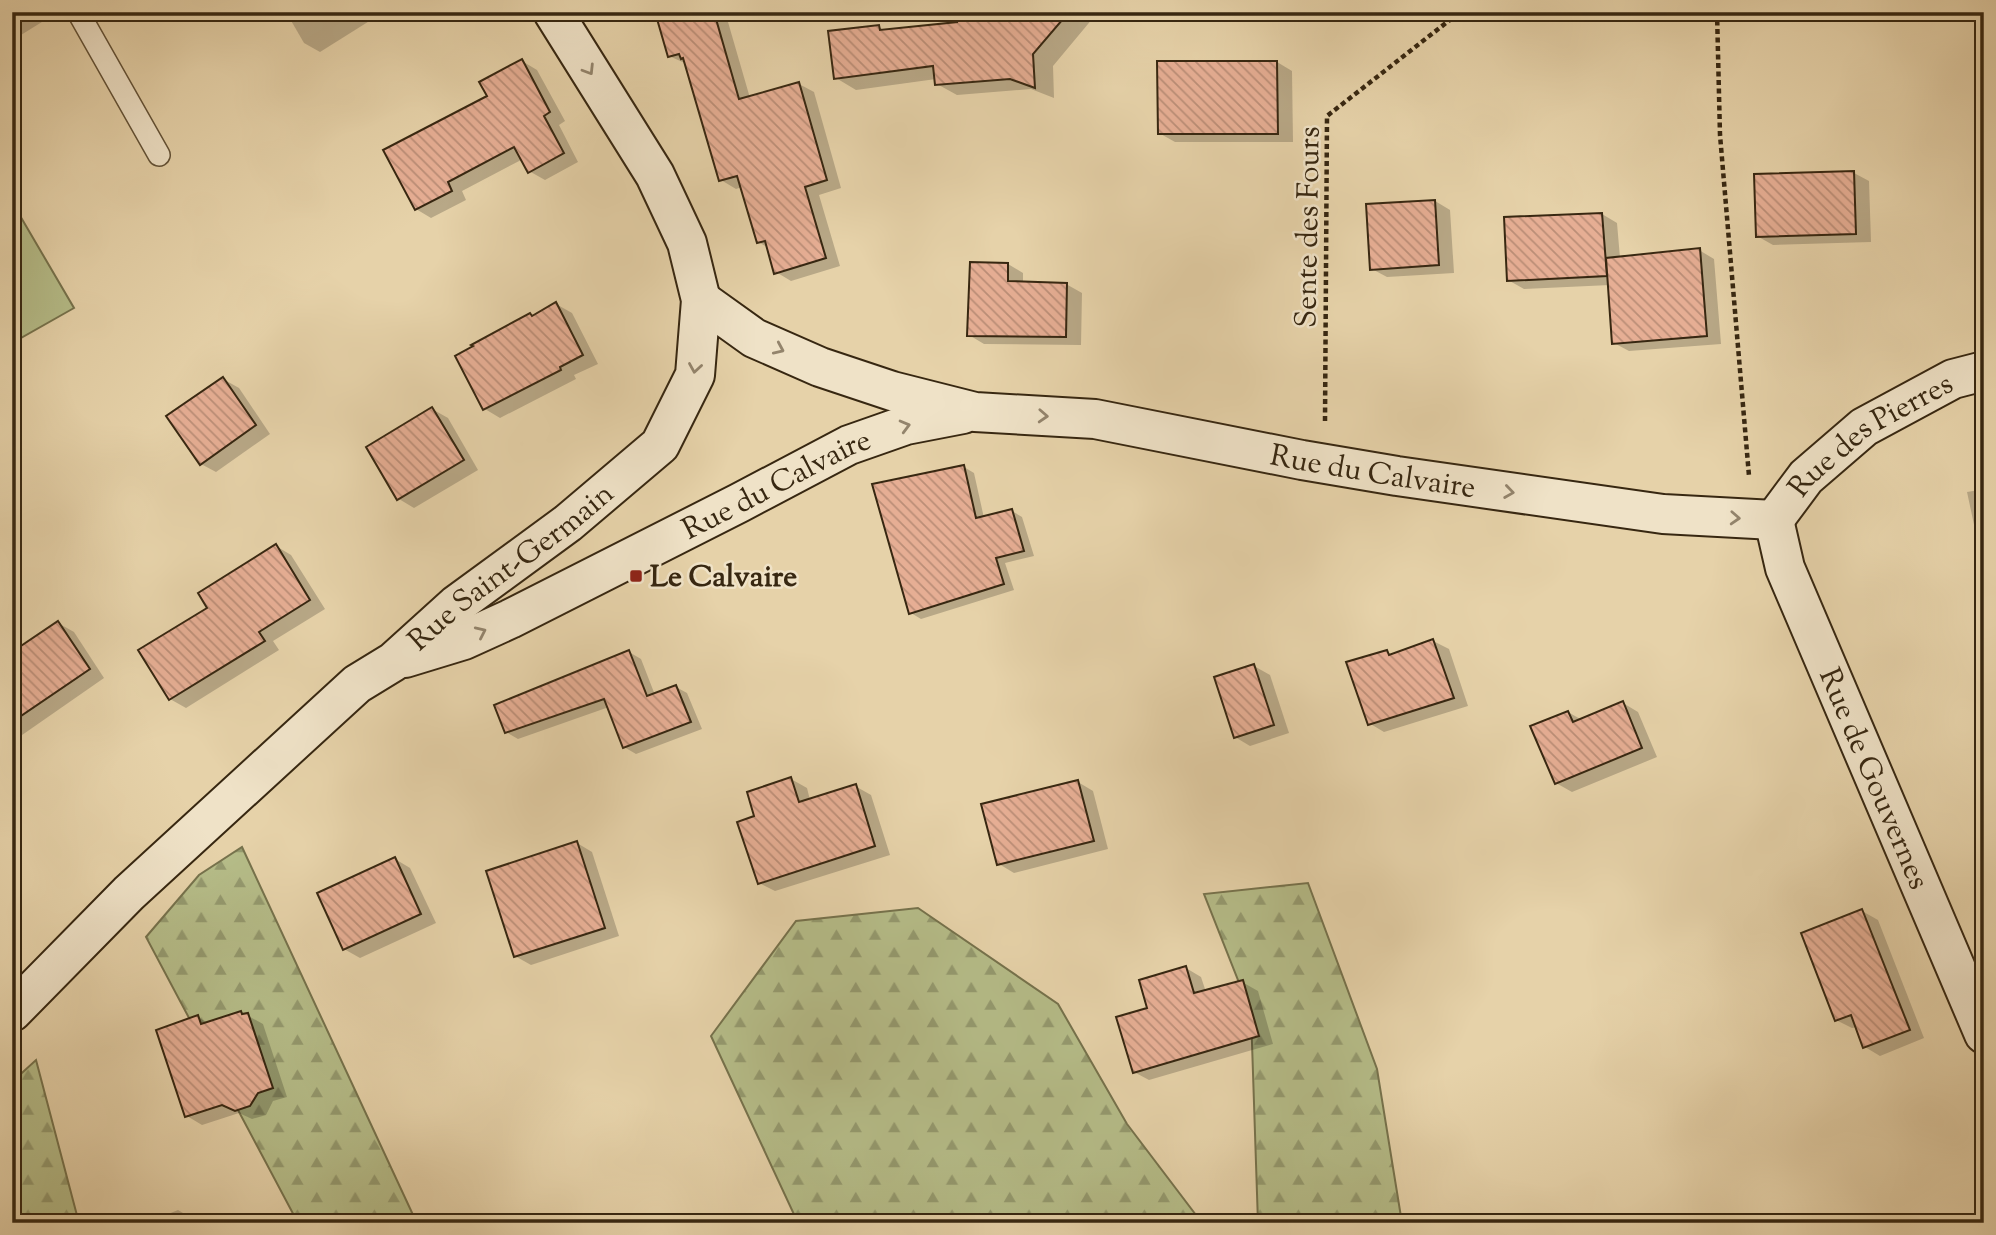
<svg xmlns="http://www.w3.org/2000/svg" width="1996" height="1235" viewBox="0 0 1996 1235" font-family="'Sorts Mill Goudy',serif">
<defs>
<pattern id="forest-firs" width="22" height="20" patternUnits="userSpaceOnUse" patternTransform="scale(1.75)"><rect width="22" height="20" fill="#b5bc88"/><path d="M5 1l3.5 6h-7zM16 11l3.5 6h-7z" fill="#94996e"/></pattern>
<pattern id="building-back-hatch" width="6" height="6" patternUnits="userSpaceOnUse" patternTransform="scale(1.75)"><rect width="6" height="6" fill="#e6ae94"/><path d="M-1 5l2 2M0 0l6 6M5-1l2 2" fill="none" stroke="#bb8e77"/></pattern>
</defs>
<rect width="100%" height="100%" fill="#e6d2a9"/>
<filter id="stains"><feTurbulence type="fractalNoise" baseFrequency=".00286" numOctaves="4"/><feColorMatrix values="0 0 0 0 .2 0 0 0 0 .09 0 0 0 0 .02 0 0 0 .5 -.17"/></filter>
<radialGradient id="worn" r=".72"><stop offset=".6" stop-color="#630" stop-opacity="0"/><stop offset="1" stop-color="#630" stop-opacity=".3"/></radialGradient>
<!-- grass -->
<polygon fill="#b5bc88" stroke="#76724c" stroke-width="2" points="12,202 74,308 12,343"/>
<!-- forest -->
<g fill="url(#forest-firs)" stroke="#76724c" stroke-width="2">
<polygon points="242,847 414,1217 423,1223 298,1223 146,937 199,875"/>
<polygon points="1308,883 1377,1069 1402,1223 1258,1223 1251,1013 1204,894"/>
<polygon points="918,908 1058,1004 1127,1124 1202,1223 798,1223 711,1036 796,921"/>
<polygon points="36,1060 79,1223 12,1223 12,1082"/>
</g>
<!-- shadow -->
<g fill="#0003">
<polygon points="12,12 58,12 21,35 12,30"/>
<polygon points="286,12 366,12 371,20 320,52 304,43"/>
<polygon points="657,12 749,12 750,16 728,22 750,98 799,84 814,92 841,188 819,195 840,266 791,281 776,272 769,248 758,242 742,187 736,189 721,180 687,64 669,56"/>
<polygon points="958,12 1098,12 1053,66 1054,98 1031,89 957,95 937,84 936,79 856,90 836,78 879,27 885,31 958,24"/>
<polygon points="522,61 537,70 565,121 559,125 578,162 545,180 529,171 523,159 462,191 466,200 431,218 416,209 489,97"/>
<polygon points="1277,62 1292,71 1293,142 1175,142 1159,133"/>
<polygon points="1854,173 1869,181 1871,242 1773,245 1757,236"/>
<polygon points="1435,201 1450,210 1454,273 1387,277 1372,269"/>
<polygon points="1602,214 1617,223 1620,258 1699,250 1714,259 1721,344 1629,351 1614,343 1610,285 1524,289 1508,280"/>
<polygon points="1008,264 1023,273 1023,283 1066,284 1082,293 1081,345 984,344 969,335"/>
<polygon points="556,304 572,313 598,364 574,375 576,379 500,418 485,409 476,347 530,315 534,317"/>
<polygon points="223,379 239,388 270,434 216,472 201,464"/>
<polygon points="432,409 448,418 478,470 414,508 399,499"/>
<polygon points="964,467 974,473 984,518 1012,511 1022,517 1034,556 1005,563 1014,590 921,619 911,613"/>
<polygon points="1984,485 1984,551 1979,548 1967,492 1979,490 1978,486"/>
<polygon points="276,546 291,555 325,609 273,641 279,650 186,708 170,699"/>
<polygon points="58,623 74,632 104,678 12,742 12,654"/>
<polygon points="1433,641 1449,649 1468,706 1384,732 1369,723 1387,652 1393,655"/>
<polygon points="629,652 641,659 655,695 676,687 687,693 702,729 636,754 624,747 609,707 518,739 506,732"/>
<polygon points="1254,666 1270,675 1289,733 1250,746 1235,737"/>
<polygon points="1623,703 1638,712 1657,757 1572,792 1556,783 1568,712 1582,720"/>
<polygon points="791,779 807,788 810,800 855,786 871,795 890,855 775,891 759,883"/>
<polygon points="1078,782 1093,791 1108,849 1014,873 999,864"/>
<polygon points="577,843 592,852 619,936 531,965 515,956"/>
<polygon points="395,859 410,868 436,923 360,958 344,949"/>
<polygon points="1862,911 1878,920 1924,1038 1880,1056 1865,1047 1857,1027 1852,1028 1836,1020"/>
<polygon points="1186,968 1201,977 1206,992 1242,982 1258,991 1273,1044 1149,1080 1134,1072 1149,1009"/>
<polygon points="241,1012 263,1024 287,1097 273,1101 266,1115 252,1119 239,1113 202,1125 187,1116 198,1017 208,1023"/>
<polygon points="178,1210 193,1219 195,1223 146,1223"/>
<polygon points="232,1217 243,1223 217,1223"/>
</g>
<!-- building -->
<g fill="url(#building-back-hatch)" stroke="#372711" stroke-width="2">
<polygon points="655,12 714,12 739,99 799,82 827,180 805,187 826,258 774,274 765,241 757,243 737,176 719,181 683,58 681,59 679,54 668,57"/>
<polygon points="956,12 1069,12 1033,54 1035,88 1010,79 935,85 933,66 834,79 828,31 879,25 880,30 957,22"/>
<polygon points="522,59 550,112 544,116 564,153 528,173 514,147 448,182 452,191 415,210 383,150 487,96 479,82"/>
<polygon points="1157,61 1277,61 1278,134 1158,134"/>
<polygon points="1854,171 1856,234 1756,237 1754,174"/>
<polygon points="1435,200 1439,265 1370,270 1366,204"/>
<polygon points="1602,213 1607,276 1507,281 1504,217"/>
<polygon points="1700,248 1707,336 1612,344 1606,258"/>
<polygon points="970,262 1008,263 1008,281 1067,283 1066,337 967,336"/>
<polygon points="556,302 583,355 560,367 561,370 483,410 455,356 473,346 471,345 530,313 532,316"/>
<polygon points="223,377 256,425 200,465 166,416"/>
<polygon points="432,407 464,460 397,500 366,447"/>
<polygon points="964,465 976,518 1012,509 1024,551 996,558 1004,584 909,614 872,484"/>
<polygon points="276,544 310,600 259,632 265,641 169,700 138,650 207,608 198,593"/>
<polygon points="58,621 90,669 12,722 12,652"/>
<polygon points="1433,639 1454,698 1368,725 1346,662 1387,650 1389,655"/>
<polygon points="629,650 647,696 676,685 691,722 623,748 604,699 505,733 494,705"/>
<polygon points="1254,664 1274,725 1234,738 1214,677"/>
<polygon points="1623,701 1642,748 1555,784 1530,726 1568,711 1573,722"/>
<polygon points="791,777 799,802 856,784 875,846 758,884 737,822 754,816 747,792"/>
<polygon points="1078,780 1094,841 997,865 981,804"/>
<polygon points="577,841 605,928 514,957 486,871"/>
<polygon points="395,857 421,914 343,950 317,893"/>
<polygon points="1862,909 1910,1030 1863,1048 1851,1015 1835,1021 1801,933"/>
<polygon points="1186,966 1194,993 1243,980 1259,1036 1133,1073 1116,1017 1147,1008 1139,980"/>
<polygon points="241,1011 242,1014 248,1013 273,1088 258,1093 250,1106 235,1111 222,1105 185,1117 156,1030 198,1015 201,1024"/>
</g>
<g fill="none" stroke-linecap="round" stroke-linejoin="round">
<!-- lane casing -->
<g stroke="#635237" stroke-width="24">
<polyline id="lane" points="78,12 159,155"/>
</g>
<!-- secondary casing -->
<g stroke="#372711" stroke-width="42">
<g id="secondary">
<path id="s1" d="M701 300 754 338 820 367 892 391 975 412 1095 419 1302 460 1397 476 1663 514 1774 520"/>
<path id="s2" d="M1774 520 1785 568 1984 1034"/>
<path id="s3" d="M1774 520 1806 477 1864 427 1953 379 1984 371"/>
<path id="s4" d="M405 658 464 640 510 619 739 503 849 445 906 425 963 414"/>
<path id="s5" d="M12 1012 129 893 357 684 393 662 456 605 568 523 660 445 695 375 701 300 687 243 655 175 553 12"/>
</g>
</g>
<!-- path -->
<g stroke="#372711" stroke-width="4.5" stroke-dasharray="5 3.5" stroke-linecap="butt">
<polyline points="1717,12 1720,135 1749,476"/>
<polyline points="1325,421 1327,116 1460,12"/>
</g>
<!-- lane -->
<use href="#lane" stroke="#efe2c7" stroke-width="21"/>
<!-- secondary -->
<use href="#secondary" stroke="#efe2c7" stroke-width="38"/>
</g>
<!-- one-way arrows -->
<defs><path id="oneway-chevron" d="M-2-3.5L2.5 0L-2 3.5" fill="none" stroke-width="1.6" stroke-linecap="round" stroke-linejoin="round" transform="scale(1.75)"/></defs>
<g stroke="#93846c">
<use href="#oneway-chevron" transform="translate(589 70) rotate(58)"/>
<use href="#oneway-chevron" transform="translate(779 349) rotate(24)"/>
<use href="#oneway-chevron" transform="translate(695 368) rotate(99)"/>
<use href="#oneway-chevron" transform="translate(1043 416) rotate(3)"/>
<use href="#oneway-chevron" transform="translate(905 426) rotate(-15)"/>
<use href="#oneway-chevron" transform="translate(1509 492) rotate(8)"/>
<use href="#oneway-chevron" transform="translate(1735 518) rotate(3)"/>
<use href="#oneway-chevron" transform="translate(481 632) rotate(-25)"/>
</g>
<!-- markers -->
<rect fill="#8f2418" stroke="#efe2c7" stroke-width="2.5" x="629" y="569" width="14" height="14" rx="3.5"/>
<g text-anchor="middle" stroke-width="5" stroke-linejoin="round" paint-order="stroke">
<!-- street labels -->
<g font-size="30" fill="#372711" stroke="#efe2c7">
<text transform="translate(1307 227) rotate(-89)" y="10">Sente des Fours</text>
<text dy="10" stroke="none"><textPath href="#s3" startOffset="131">Rue des Pierres</textPath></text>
<text dy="10" stroke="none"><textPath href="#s1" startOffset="702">Rue du Calvaire</textPath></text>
<text dy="10" stroke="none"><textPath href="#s4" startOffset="411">Rue du Calvaire</textPath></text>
<text dy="10" stroke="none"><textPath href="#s5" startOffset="670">Rue Saint-Germain</textPath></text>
<text dy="10" stroke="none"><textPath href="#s2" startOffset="278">Rue de Gouvernes</textPath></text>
</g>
<!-- poi labels -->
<g font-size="30" font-weight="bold" fill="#372711" stroke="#efe2c7" text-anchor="start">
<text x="650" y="586">Le Calvaire</text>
</g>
</g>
<!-- margin -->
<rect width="1996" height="1235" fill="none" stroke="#e6d2a9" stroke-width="42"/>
<rect x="14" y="14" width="1968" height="1207" fill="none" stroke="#372711" stroke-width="3.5"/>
<rect x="21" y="21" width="1954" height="1193" fill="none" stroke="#372711" stroke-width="2"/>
<rect width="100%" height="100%" filter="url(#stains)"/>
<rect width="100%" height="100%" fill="url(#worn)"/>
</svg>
